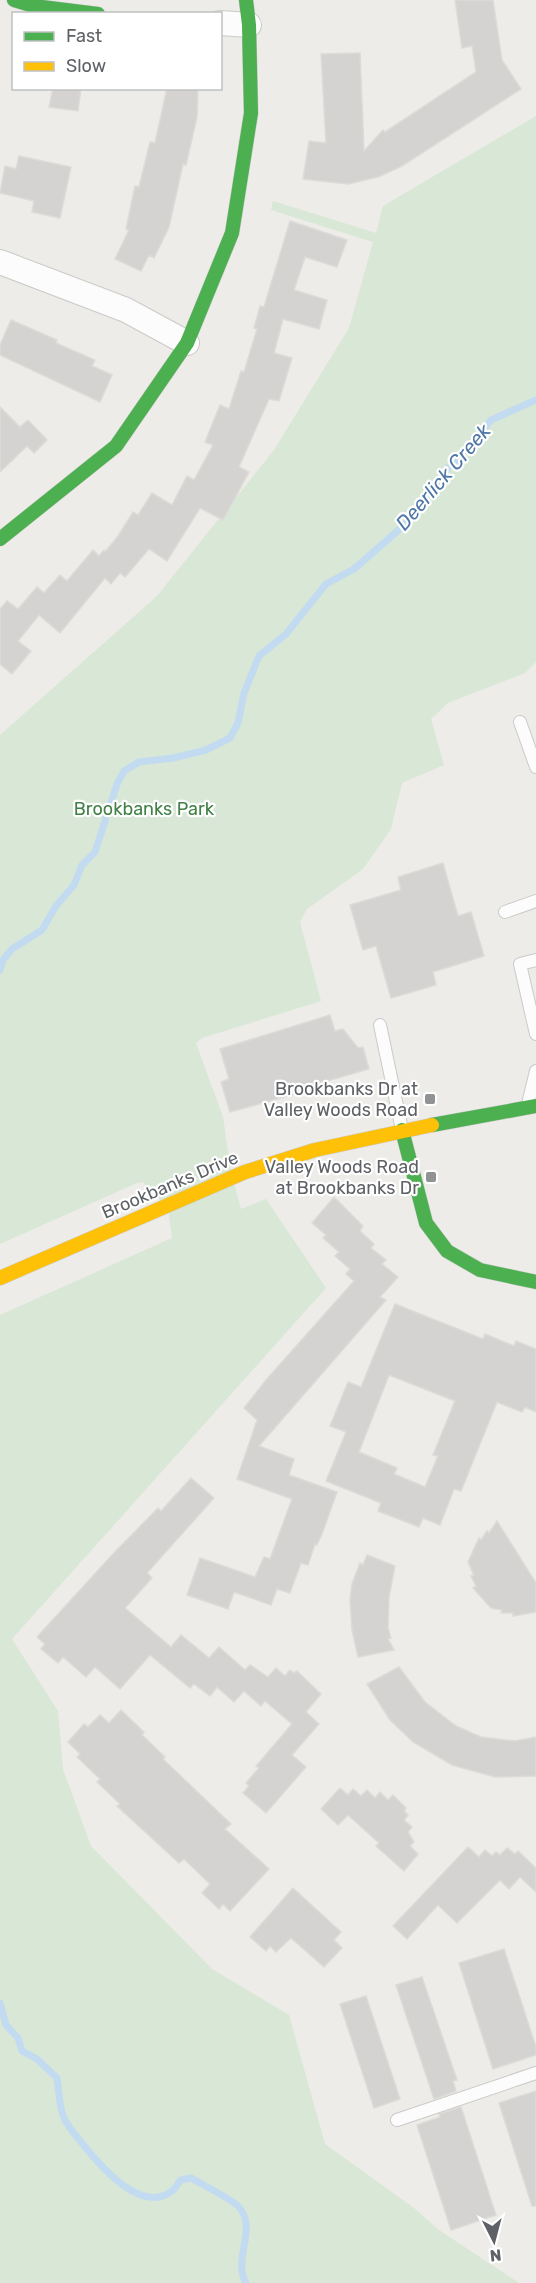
<svg xmlns="http://www.w3.org/2000/svg" width="536" height="2283" viewBox="0 0 536 2283" font-family="Rubik,sans-serif">
<rect width="100%" height="100%" fill="#edece8"/>
<!-- green -->
<polygon fill="#d8e7d6" points="536,116 536,662 525,673 448,703 431,719 444,765 402,783 391,829 363,869 307,909 300,922 321,1001 202,1038 196,1043 223,1117 231,1172 241,1209 266,1199 326,1288 12,1639 58,1711 63,1769 91,1846 212,1969 289,2015 325,2144 414,2208 439,2230 519,2283 0,2283 0,1315 172,1238 168,1208 143,1182 137,1183 0,1244 0,735 157,596 274,450 349,328 373,242 271,210 273,201 376,233 383,206"/>
<g fill="none" stroke-linecap="round" stroke-linejoin="round">
<!-- stream -->
<g stroke="#c2dbf1" stroke-width="7">
<polyline points="0,970 3,960 12,949 42,930 56,906 74,885 82,865 95,852 117,784 124,771 139,762 173,758 206,750 230,738 238,723 244,693 259,656 286,634 326,584 354,569 410,520 447,469 469,447 491,420 536,400"/>
<path d="M0 2003 6 2025 18 2038 22 2051 37 2059 57 2078C59 2090 59 2107 64 2118 69 2129 79 2139 86 2148 103 2169 142 2214 172 2191 175 2189 178 2183 181 2180L191 2178C201 2184 232 2199 239 2207 258 2229 232 2260 246 2283"/>
</g>
</g>
<!-- building -->
<g fill="#d4d3d1" stroke="#dcdbd8" stroke-width="1.5" fill-rule="evenodd">
<polygon points="455,0 493,0 502,60 521,89 402,166 378,177 348,184 303,179 309,141 326,143 321,54 360,53 364,151 383,130 385,132 476,72 472,46 462,48"/>
<polygon points="53,88 81,88 78,111 49,107"/>
<polygon points="167,88 197,88 198,90 197,117 186,165 183,164 169,227 154,258 149,255 141,271 115,259 129,230 126,229 135,186 139,187 150,142 155,143"/>
<polygon points="19,156 71,167 60,218 32,212 34,201 0,193 5,166 16,169"/>
<polygon points="290,221 347,240 337,267 305,257 294,290 327,300 319,329 283,319 274,353 292,358 279,401 269,399 239,467 249,472 223,520 200,508 167,561 149,549 125,577 120,573 111,584 105,578 60,633 39,615 18,641 31,651 12,674 0,664 0,609 7,601 18,609 37,587 44,593 60,575 67,581 93,550 99,556 104,550 105,552 118,536 133,512 138,515 152,493 172,505 187,476 194,480 213,445 205,442 220,405 229,409 241,371 244,372 257,329 254,328 260,306 264,307"/>
<polygon points="11,320 57,340 56,343 95,360 92,366 112,375 100,402 0,355 0,345"/>
<polygon points="0,407 20,427 28,420 47,440 34,453 27,446 0,472"/>
<polygon points="443,863 458,916 471,912 484,956 433,972 436,985 391,998 376,946 363,950 350,905 401,890 398,877"/>
<polygon points="330,1015 335,1031 343,1029 358,1048 363,1047 369,1069 320,1083 321,1087 230,1112 221,1082 229,1079 220,1049"/>
<polygon points="334,1197 363,1226 360,1231 374,1244 371,1248 386,1260 382,1264 398,1277 380,1297 386,1300 259,1446 294,1459 289,1475 337,1492 322,1534 317,1545 315,1544 308,1565 301,1563 290,1593 277,1589 271,1605 234,1592 228,1609 187,1595 200,1558 255,1577 264,1557 270,1559 292,1499 237,1479 257,1420 244,1408 266,1380 354,1281 346,1274 350,1269 335,1256 339,1252 323,1238 326,1235 312,1223"/>
<path d="M395 1304 483 1339 485 1334 514 1346 516 1341 536 1349V1412L525 1407 522 1412 497 1402 461 1491 454 1489 440 1525 423 1518 419 1527 378 1511 381 1503 326 1481 346 1432 330 1426 348 1382 361 1387ZM389 1375 455 1401 433 1455 438 1456 425 1487 394 1474 397 1468 359 1452Z"/>
<polygon points="191,1478 214,1498 147,1573 152,1578 125,1608 171,1647 181,1635 209,1658 219,1647 245,1670 250,1665 268,1677 276,1668 285,1676 290,1670 294,1673 297,1671 321,1694 306,1712 319,1724 292,1755 306,1767 266,1813 243,1793 249,1786 246,1783 259,1768 256,1766 292,1724 265,1701 261,1706 244,1691 234,1702 217,1687 210,1696 194,1684 190,1688 150,1655 120,1689 95,1667 86,1677 63,1657 58,1663 41,1649 45,1644 37,1637 112,1555 158,1508 161,1511"/>
<polygon points="497,1521 536,1583 536,1612 513,1616 513,1613 501,1613 502,1610 491,1608 473,1588 476,1586 471,1576 474,1575 468,1562 479,1538 481,1540 487,1531 489,1533"/>
<polygon points="367,1555 395,1566 389,1597 388,1628 391,1638 388,1639 394,1650 358,1657 352,1630 350,1600 352,1584 360,1563 363,1565"/>
<polygon points="399,1667 425,1702 456,1726 481,1737 515,1741 536,1737 536,1776 495,1777 452,1765 413,1742 390,1720 367,1684"/>
<polygon points="121,1710 144,1732 142,1735 165,1757 163,1759 231,1824 225,1829 269,1869 230,1911 223,1904 219,1909 202,1893 210,1884 184,1859 179,1863 117,1806 120,1804 97,1782 100,1779 77,1757 80,1754 68,1742 84,1724 88,1727 100,1715 109,1723"/>
<polygon points="340,1788 348,1795 353,1789 361,1796 367,1790 375,1798 380,1792 388,1800 393,1795 406,1808 404,1811 408,1815 404,1820 412,1827 408,1832 414,1842 410,1846 418,1854 404,1871 376,1846 379,1843 348,1815 338,1825 321,1809"/>
<polygon points="468,1847 479,1857 485,1850 492,1856 496,1852 500,1855 507,1848 515,1854 518,1851 536,1868 536,1892 520,1877 509,1889 500,1880 457,1923 438,1905 407,1939 393,1926"/>
<polygon points="293,1888 341,1932 334,1940 342,1948 324,1967 291,1938 276,1952 270,1946 266,1951 250,1937"/>
<polygon points="504,1949 536,2047 536,2055 493,2069 459,1963"/>
<polygon points="422,1977 457,2080 453,2081 456,2091 434,2099 396,1985"/>
<polygon points="366,1996 400,2099 374,2108 340,2004"/>
<polygon points="536,2091 536,2206 532,2206 499,2103"/>
<polygon points="461,2107 496,2215 451,2230 417,2125 440,2117 439,2114"/>
</g>
<g fill="none" stroke-linecap="round" stroke-linejoin="round">
<!-- lane casing -->
<g stroke="#cacac9" stroke-width="14">
<g id="lane">
<polyline points="520,722 536,767"/>
<polyline points="505,912 536,901"/>
<polyline points="536,960 520,964 536,1034"/>
<polyline points="380,1025 402,1130"/>
<polyline points="528,1104 536,1071"/>
<polyline points="397,2120 536,2073"/>
</g>
</g>
<!-- street casing -->
<g stroke="#cacac9" stroke-width="26">
<g id="street">
<polyline points="220,23 249,25"/>
<polyline points="0,262 126,310 187,343"/>
</g>
</g>
<!-- fast casing -->
<g stroke="#cacac9" stroke-width="15">
<g id="fast">
<polyline points="14,0 34,6 98,14"/>
<polyline points="0,539 116,446 187,343 232,233 251,113 249,25 246,0"/>
<polyline points="432,1125 536,1106"/>
<polyline points="402,1130 426,1223 447,1251 480,1270 536,1282"/>
</g>
</g>
<!-- slow casing -->
<g stroke="#cacac9" stroke-width="15">
<polyline id="slow" points="0,1278 245,1172 315,1150 432,1125"/>
</g>
<!-- lane -->
<use href="#lane" stroke="#fcfcfc" stroke-width="12"/>
<!-- street -->
<use href="#street" stroke="#fcfcfc" stroke-width="24"/>
<!-- fast -->
<use href="#fast" stroke="#4caf50" stroke-width="14"/>
<!-- slow -->
<use href="#slow" stroke="#ffc107" stroke-width="14"/>
</g>
<!-- markers -->
<g fill="#909293" stroke="#fff" stroke-width="2">
<rect x="424" y="1093" width="12" height="12" rx="3"/>
<rect x="425" y="1171" width="12" height="12" rx="3"/>
</g>
<g text-anchor="middle" stroke-width="4.5" stroke-linejoin="round" paint-order="stroke">
<!-- park labels -->
<g font-size="18" fill="#418146" stroke="#fff">
<text x="144" y="815">Brookbanks Park</text>
</g>
<!-- poi labels -->
<g font-size="18" fill="#5e6165" stroke="#fff" text-anchor="end">
<text x="418" y="1095">Brookbanks Dr at<tspan x="418" dy="21">Valley Woods Road</tspan></text>
<text x="419" y="1173">Valley Woods Road<tspan x="419" dy="21">at Brookbanks Dr</tspan></text>
</g>
<!-- street labels -->
<g font-size="18" fill="#5e6165" stroke="#fff">
<text transform="translate(170 1185) rotate(-23)" y="6">Brookbanks Drive</text>
</g>
<!-- water labels -->
<g font-size="20" font-style="italic" fill="#4e76a6" stroke="#fff">
<text transform="translate(443 477) rotate(-49)" y="7">Deerlick Creek</text>
</g>
</g>
<!-- legend -->
<rect x="12" y="12" width="210" height="78" fill="#ffffff" stroke="#bfc0c1" stroke-width="1.5"/>
<rect x="24" y="32" width="30" height="9" fill="#4caf50" stroke="#bfc0c1" stroke-width="1.5"/>
<text x="66" y="42" font-size="18" fill="#5e6165">Fast</text>
<rect x="24" y="62" width="30" height="9" fill="#ffc107" stroke="#bfc0c1" stroke-width="1.5"/>
<text x="66" y="72" font-size="18" fill="#5e6165">Slow</text>
<!-- north arrow -->
<g transform="translate(494 2241) rotate(174)" stroke="#ffffff" stroke-width="4.5" paint-order="stroke">
<path d="M0-4.5L10 22L0 15L-10 22Z" fill="#5e6165"/>
<text y="-9" font-size="16" font-weight="bold" text-anchor="middle" fill="#5e6165">N</text>
</g>
</svg>
